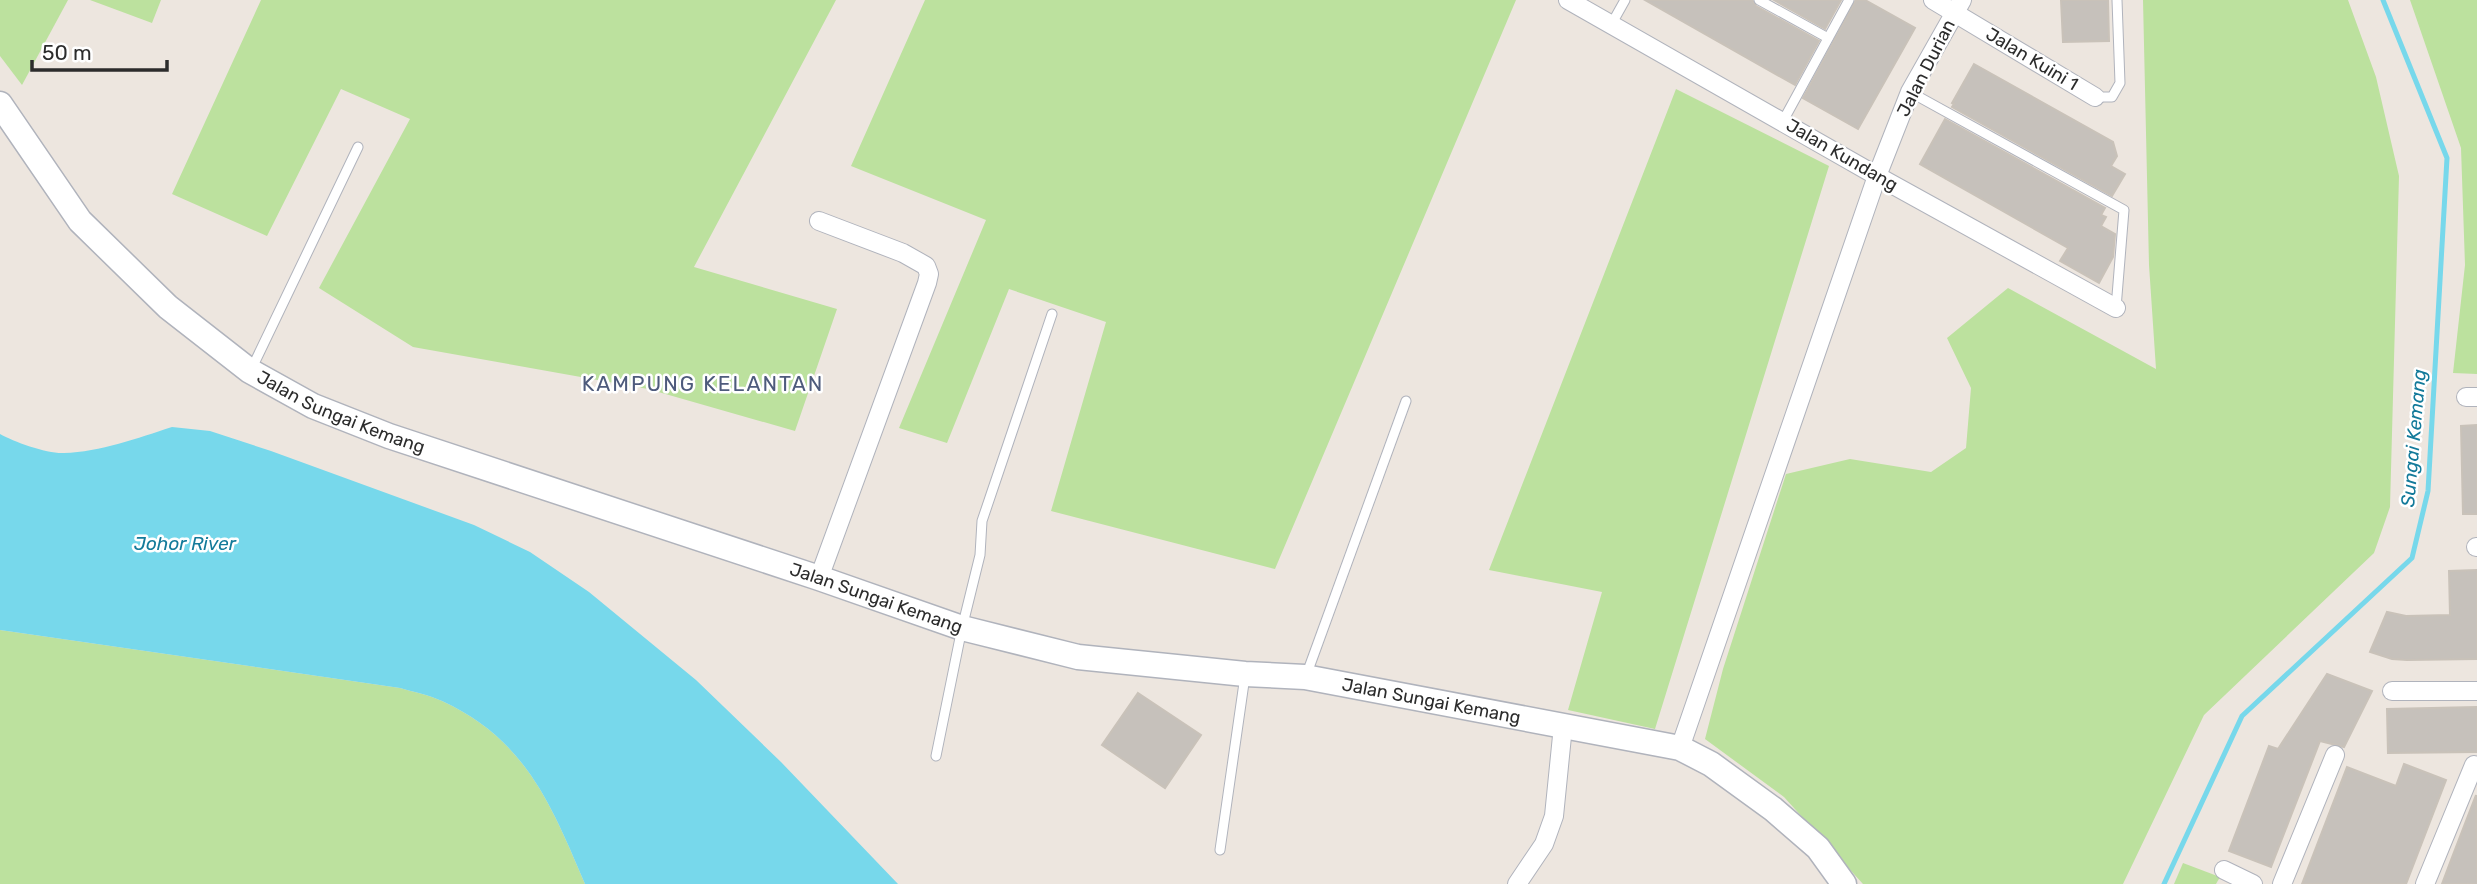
<svg xmlns="http://www.w3.org/2000/svg" width="2477" height="884" viewBox="0 0 2477 884" font-family="Rubik,sans-serif">
<rect width="100%" height="100%" fill="#ede6df"/>
<!-- green -->
<g fill="#bce19e">
<polygon points="0,0 68,0 22,85 0,56"/>
<polygon points="90,0 161,0 152,23"/>
<polygon points="261,0 836,0 694,267 837,309 795,431 648,389 413,347 319,288 410,119 341,89 267,236 172,194"/>
<polygon points="925,0 1516,0 1275,569 1051,511 1106,322 1009,289 947,443 899,428 986,220 851,166"/>
<polygon points="2143,0 2348,0 2376,77 2399,176 2390,507 2374,553 2204,715 2123,884 1863,884 1784,797 1705,739 1723,669 1786,474 1850,459 1931,472 1966,448 1971,388 1947,338 2008,288 2156,369 2149,265"/>
<polygon points="2410,0 2477,0 2477,374 2453,373 2465,265 2461,148"/>
<polygon points="1676,89 1829,166 1655,729 1568,710 1602,592 1489,570"/>
<path d="M0 630 400 688C414 692 429 695 442 701 525 739 551 804 585 884H0Z"/>
<polygon points="2183,863 2220,877 2216,884 2174,884"/>
</g>
<!-- water -->
<path fill="#77d8eb" d="M172 427 210 431 271 451 474 525 530 552 589 592 696 680 781 762 898 884H585C551 804 525 739 442 701 429 695 414 692 400 688L0 630V434C14 442 48 454 64 453 100 452 138 438 172 427Z"/>
<g fill="none" stroke-linecap="round" stroke-linejoin="round">
<!-- stream -->
<polyline stroke="#77d8eb" stroke-width="5" points="2164,884 2242,716 2412,558 2428,491 2447,158 2383,0"/>
</g>
<!-- building -->
<g fill="#c6c1bb" stroke="#c9c2b9" stroke-width="2">
<polygon points="1645,0 1752,0 1756,6 1819,41 1795,85"/>
<polygon points="1774,0 1841,0 1825,29"/>
<polygon points="1856,0 1865,0 1915,28 1858,129 1803,98"/>
<polygon points="2061,0 2108,0 2109,41 2063,42"/>
<polygon points="1974,64 2113,142 2117,156 2111,166 2125,174 2112,196 1952,107 1954,104 1952,103"/>
<polygon points="1945,119 2105,208 2101,215 2106,217 2101,226 2115,234 2113,257 2099,283 2060,261 2068,248 1920,164"/>
<polygon points="2477,425 2477,514 2463,514 2461,426"/>
<polygon points="2477,570 2477,659 2407,660 2392,659 2370,652 2387,612 2406,616 2450,615 2449,571"/>
<polygon points="2327,674 2372,691 2344,747 2320,741 2271,867 2229,851 2269,746 2278,749"/>
<polygon points="1138,693 1201,735 1165,788 1102,745"/>
<polygon points="2477,707 2477,752 2388,753 2387,709"/>
<polygon points="2404,764 2446,780 2406,884 2302,884 2347,767 2396,786"/>
<polygon points="2476,795 2477,884 2442,884 2451,860"/>
</g>
<g fill="none" stroke-linecap="round" stroke-linejoin="round">
<!-- lane casing -->
<g stroke="#b0b3bc" stroke-width="11">
<g id="lane">
<polyline points="1759,0 1828,38"/>
<polyline points="1611,25 1625,0"/>
<polyline points="1910,92 2124,210 2116,308"/>
<polyline points="2095,97 2112,97 2120,83 2117,0"/>
<polyline points="1783,121 1849,0"/>
<polyline points="251,370 358,147"/>
<polyline points="1306,676 1406,401"/>
<polyline points="936,756 962,628 980,555 982,521 1052,314"/>
<polyline points="1220,850 1245,676"/>
</g>
</g>
<!-- street casing -->
<g stroke="#b0b3bc" stroke-width="20">
<g id="street">
<polyline points="1568,0 1877,176 2116,308"/>
<polyline points="1933,0 2095,97"/>
<polyline points="819,221 903,253 926,266 929,274 927,283 819,578"/>
<polyline points="2466,397 2477,397"/>
<polyline points="2476,547 2477,547"/>
<polyline points="2392,691 2477,691"/>
<polyline points="1680,748 1877,176 1910,92 1962,0"/>
<polyline points="2224,870 2253,884"/>
<polyline points="1517,884 1544,844 1554,816 1563,726"/>
<polyline points="2282,884 2335,755"/>
<polyline points="2425,884 2474,765"/>
</g>
</g>
<!-- secondary casing -->
<g stroke="#b0b3bc" stroke-width="27">
<g id="secondary">
<path id="s1" d="M0 104 80 221 168 307 250 371 313 406 389 436 819 578 962 628 1078 657 1245 674 1305 677 1680 748 1711 764 1773 809 1818 848 1844 884"/>
</g>
</g>
<!-- lane -->
<use href="#lane" stroke="#fff" stroke-width="9"/>
<!-- street -->
<use href="#street" stroke="#fff" stroke-width="18"/>
<!-- secondary -->
<use href="#secondary" stroke="#fff" stroke-width="24"/>
</g>
<g text-anchor="middle" stroke-width="5" stroke-linejoin="round" paint-order="stroke">
<!-- street labels -->
<g font-size="18" fill="#2c2c2c" stroke="#fff">
<text transform="translate(2032 59) rotate(31)" y="6">Jalan Kuini 1</text>
<text transform="translate(1926 68) rotate(-63)" y="6">Jalan Durian</text>
<text transform="translate(1842 155) rotate(30)" y="6">Jalan Kundang</text>
<text dy="6" stroke="none"><textPath href="#s1" startOffset="469">Jalan Sungai Kemang</textPath></text>
<text dy="6" stroke="none"><textPath href="#s1" startOffset="1036">Jalan Sungai Kemang</textPath></text>
<text dy="6" stroke="none"><textPath href="#s1" startOffset="1603">Jalan Sungai Kemang</textPath></text>
</g>
<!-- water labels -->
<g font-size="19" font-style="italic" fill="#137a9a" stroke="#fff">
<text transform="translate(2413 438) rotate(-85)" y="7">Sungai Kemang</text>
<text x="185" y="550">Johor River</text>
</g>
<!-- quarter labels -->
<g font-size="21" letter-spacing="2" fill="#4e5b7c" stroke="#fff">
<text x="703" y="391">KAMPUNG KELANTAN</text>
</g>
</g>
<!-- scale -->
<path d="M32 60v10h135v-10" fill="none" stroke="#2c2c2c" stroke-width="3.5"/>
<text x="42" y="60" font-size="21" fill="#2c2c2c" stroke="#ffffff" stroke-width="5" paint-order="stroke">50 m</text>
</svg>
